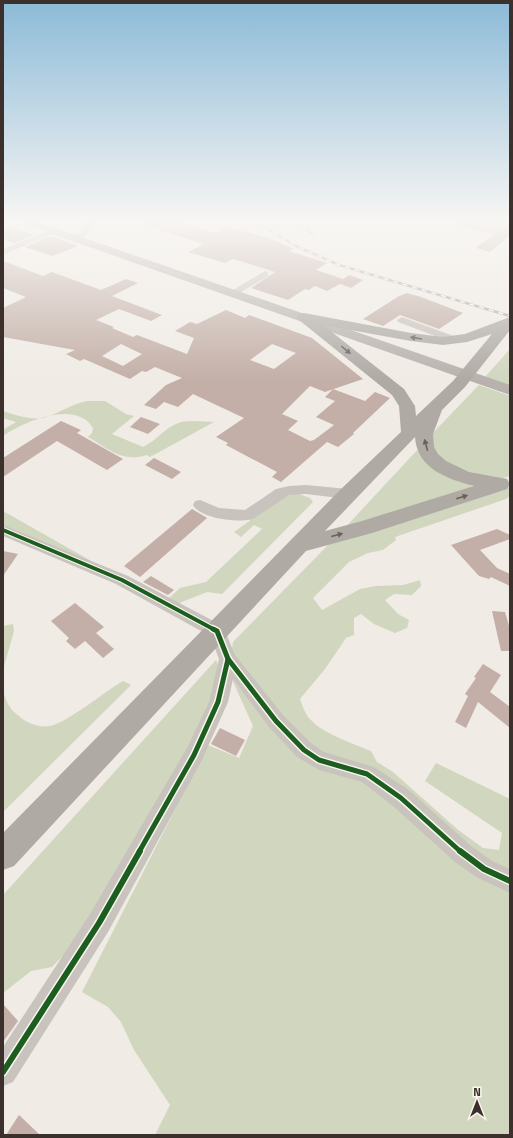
<svg xmlns="http://www.w3.org/2000/svg" width="513" height="1138" viewBox="0 0 513 1138" font-family="'Titillium Web',sans-serif">
<rect width="100%" height="100%" fill="#f0ebe5"/>
<!-- green -->
<g fill="#d1d6bf">
<polygon points="510,349 510,386 485,377"/>
<polygon points="479,385 510,396 510,476 500,479 478,478 437,457 429,437"/>
<path d="M87 401H105L126 414 134 416 112 434 143 447C156 441 165 428 176 424 187 419 203 422 214 422L150 457 147 455C122 463 109 449 88 437L92 433 93 428C76 399 23 422 3 436V430L16 422 3 418V411C14 415 31 420 43 418 56 415 71 404 87 401Z"/>
<polygon points="421,446 471,483 472,490 341,532"/>
<path d="M510 486V496L506 499 395 537 396 540 383 550 368 553 349 562 313 598 322 610 360 589 376 586 403 585 420 580 421 586 412 595 394 594 385 600 398 614 409 620 407 628 395 633 374 624 361 614 354 618V635L346 638 325 669 300 699C303 707 305 715 312 721 324 734 354 744 371 751L377 762 393 772 457 829 483 848 499 850 502 833 425 781 436 763 510 799V872L493 867 334 759 305 744 237 663 232 648 233 642 329 544Z"/>
<polygon points="296,493 310,498 313,502 222,594 207,592 177,604 168,599 180,588 206,582 262,529 254,525 241,537 234,532 284,496"/>
<polygon points="3,511 100,566 3,527"/>
<polygon points="13,624 14,631 3,670 3,626"/>
<polygon points="216,660 218,665 212,701 168,786 71,947 52,967 31,971 3,993 3,895"/>
<polygon points="230,675 266,716 365,778 510,887 510,1135 155,1135 170,1105 134,1050 121,1022 108,1007 82,992 208,745 239,758 253,726"/>
<path d="M123 681 131 685 3 812V688C4 699 10 710 19 716 26 723 40 728 50 726 65 724 107 690 123 681Z"/>
</g>
<!-- building -->
<g fill="#c3afa7" fill-rule="evenodd">
<polygon points="142,222 178,222 216,233 229,227 269,238 294,249 289,251 327,263 316,270 343,279 349,275 363,280 351,288 340,284 327,291 315,286 309,290 305,289 288,300 251,288 275,272 233,259 225,263 188,252 204,244 142,224"/>
<polygon points="458,222 510,223 510,235 490,252 476,248 494,234 458,226"/>
<polygon points="8,226 34,235 14,243 3,239 3,228"/>
<polygon points="51,236 78,246 52,256 25,247"/>
<path d="M3 261 43 276 52 272 101 290 126 279 138 283 112 296 162 315 151 321 119 309 96 320 114 327 112 328 133 337 137 335 187 354 194 338 175 331 190 322 197 324 226 310 245 318 249 315 312 338 363 379 325 392 310 386 282 414 298 421 288 430 310 441 314 440 334 425 316 417 335 401 325 397 333 389 365 401 375 392 390 398 353 433 354 434 338 447 327 442 281 482 272 477 277 472 226 445 228 443 216 437 244 418 193 394 178 407 164 402 156 409 144 405 166 385 182 378 155 367 146 372 142 371 130 379 84 359 80 361 66 354 75 350 3 337V308L26 297 3 288ZM121 344 142 354 123 366 102 356ZM272 344 296 353 274 369 250 360Z"/>
<polygon points="407,293 421,297 463,313 439,329 400,315 383,326 363,319 399,296"/>
<polygon points="141,417 160,424 148,434 130,427"/>
<polygon points="61,421 81,430 77,433 123,459 107,470 57,441 3,477 3,458"/>
<polygon points="154,458 181,472 172,479 145,465"/>
<polygon points="192,509 207,518 140,577 124,566"/>
<polygon points="497,529 510,535 510,539 480,550 497,568 510,574 510,586 491,577 489,579 479,576 451,545"/>
<polygon points="3,551 18,554 3,576"/>
<polygon points="151,576 174,590 168,595 143,582"/>
<polygon points="75,603 104,627 96,633 114,649 103,658 85,641 75,649 66,641 69,638 51,621"/>
<polygon points="492,611 505,612 510,629 510,651 501,651"/>
<polygon points="483,664 501,675 490,692 510,707 510,728 478,702 466,728 455,722 468,696 465,694 476,678 474,677"/>
<polygon points="220,728 245,740 236,756 211,744"/>
<polygon points="3,1004 18,1021 3,1042"/>
<polygon points="19,1115 40,1135 6,1135"/>
</g>
<g fill="none" stroke-linecap="round" stroke-linejoin="round">
<!-- minor -->
<g fill="#c9c3be" fill-rule="evenodd">
<path d="M86 222H94C89 231 85 243 72 241V237L79 234Z"/>
<polygon points="52,229 55,229 59,231 3,255 3,249"/>
<polygon points="265,271 268,272 268,276 236,295 230,295 228,293"/>
<polygon points="402,317 459,338 460,340 455,343 451,342 398,322 397,320"/>
<path d="M306 485 348 489 353 491 355 494 353 497 348 499 306 494 289 495 253 519C239 523 201 519 193 505L195 501 200 500 219 508 245 510 276 489 289 486Z"/>
<polygon points="3,525 128,576 223,626 235,655 283,715 311,743 324,752 374,767 409,790 471,846 492,861 510,869 510,893 476,877 455,862 393,806 362,782 319,770 297,757 269,727 233,679 228,702 201,762 108,932 13,1082 3,1086 3,1047 90,914 187,748 209,702 219,659 210,636 116,584 3,536"/>
</g>
<!-- major -->
<polygon fill="#b8b1ad" fill-rule="evenodd" points="23,222 38,222 510,385 510,395 24,224"/>
<!-- highway -->
<path fill="#afaaa4" fill-rule="evenodd" d="M304 313 411 333 443 337 465 334 510 317V330L465 387 442 410 433 434 434 447 438 454 446 461 469 472 507 479 510 484 507 489 372 533 306 551 14 866 3 870V833L341 489 401 432 399 406 392 395 299 320 297 317 299 314ZM323 325 411 341 443 345 467 342 492 334 453 381 416 416 415 406 404 389ZM415 437C417 469 448 479 474 486L362 521 325 531Z"/>
<!-- rail casing -->
<g stroke="#b1aca8" stroke-width="2.5">
<g id="rail">
<polyline points="256,222 296,246 339,265 510,316"/>
<polyline points="295,222 313,234"/>
</g>
</g>
<!-- rail -->
<use href="#rail" stroke="#fbf5ee" stroke-width="1.5" stroke-dasharray="5" stroke-linecap="butt"/>
<!-- cycleway-far2 casing -->
<g stroke="#fbf5ee" stroke-width="6">
<polyline id="cycleway-far2" points="3,530 122,580 215,630"/>
</g>
<!-- cycleway-far1 casing -->
<g stroke="#fbf5ee" stroke-width="8">
<g id="cycleway-far1">
<polyline points="213,629 217,631 228,659 276,721 304,750 319,760 367,774 401,798 461,852"/>
<polyline points="139,852 194,755 218,702 228,659"/>
</g>
</g>
<!-- cycleway casing -->
<g stroke="#fbf5ee" stroke-width="9">
<g id="cycleway">
<polyline points="460,851 484,869 510,881"/>
<polyline points="3,1072 99,923 140,851"/>
</g>
</g>
<!-- cycleway-far2 -->
<use href="#cycleway-far2" stroke="#1b5e20" stroke-width="4"/>
<!-- cycleway-far1 -->
<use href="#cycleway-far1" stroke="#1b5e20" stroke-width="5"/>
<!-- cycleway -->
<use href="#cycleway" stroke="#1b5e20" stroke-width="6"/>
</g>
<!-- one-way arrows -->
<defs><path id="oneway-solid" d="M-6-.8H1V-3.2L6.5 0L1 3.2V.8H-6Z"/></defs>
<g fill="#69615b">
<use href="#oneway-solid" transform="translate(416 338) rotate(-171)"/>
<use href="#oneway-solid" transform="translate(346 350) rotate(39)"/>
<use href="#oneway-solid" transform="translate(426 445) rotate(-105)"/>
<use href="#oneway-solid" transform="translate(462 497) rotate(-18)"/>
<use href="#oneway-solid" transform="translate(337 535) rotate(-15)"/>
</g>
<!-- sky -->
<linearGradient id="sky" x2="0" y2="1"><stop stop-color="#8bbad8"/><stop offset="0.58" stop-color="#f8f6f3"/><stop offset="1" stop-color="#f8f6f3" stop-opacity="0"/></linearGradient>
<rect width="513" height="381" fill="url(#sky)"/>
<!-- border -->
<rect width="513" height="1138" fill="none" stroke="#3b302b" stroke-width="8"/>
<!-- north arrow -->
<g transform="translate(477 1102)" stroke="#fbf5ee" stroke-width="3" paint-order="stroke">
<path d="M0-3L7 15L0 10L-7 15Z" fill="#3b302b"/>
<text y="-6" font-size="11" font-weight="bold" text-anchor="middle" fill="#3b302b">N</text>
</g>
</svg>
